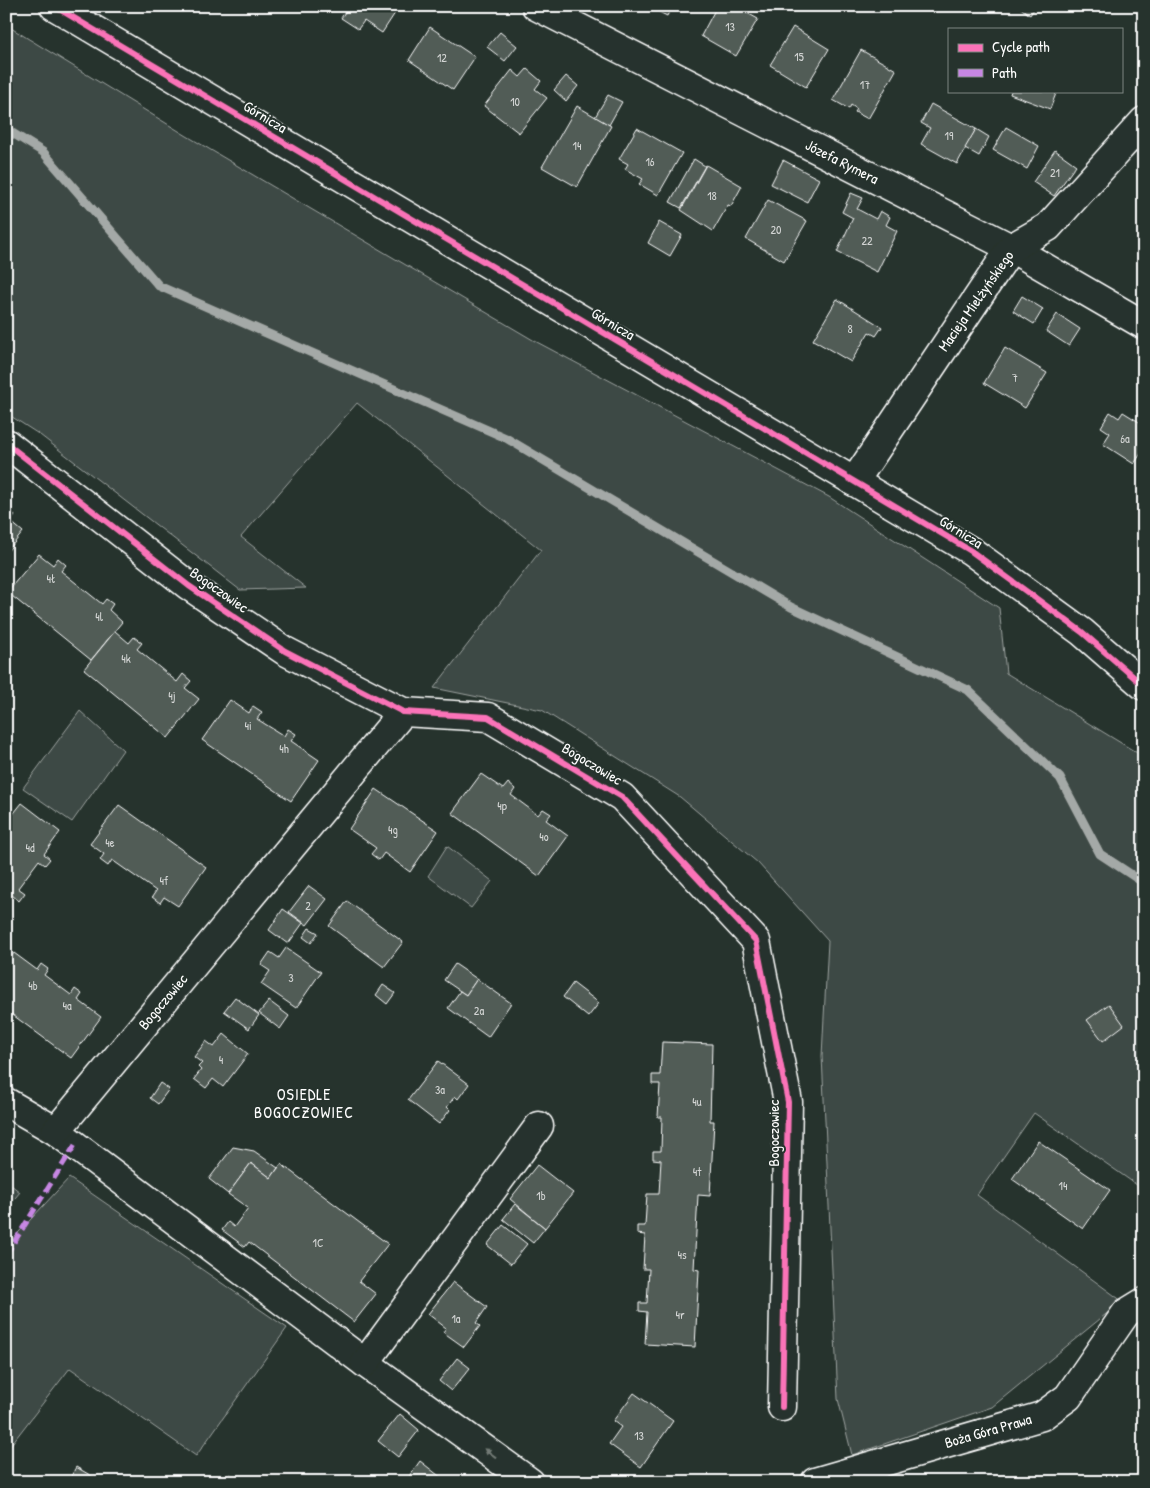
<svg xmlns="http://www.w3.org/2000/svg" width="1150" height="1488" viewBox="0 0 1150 1488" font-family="'Patrick Hand',sans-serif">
<rect width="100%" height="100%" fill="#26332d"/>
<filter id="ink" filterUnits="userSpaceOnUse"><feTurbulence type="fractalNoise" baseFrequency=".02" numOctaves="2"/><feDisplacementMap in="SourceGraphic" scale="10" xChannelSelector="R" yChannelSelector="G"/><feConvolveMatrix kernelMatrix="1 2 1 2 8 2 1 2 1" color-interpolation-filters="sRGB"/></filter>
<g filter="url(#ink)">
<!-- green -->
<g fill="#3e4944" stroke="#9ea4a2">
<polygon points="6,25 187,136 533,340 829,497 999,608 1006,673 1144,757 1144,1190 1034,1113 977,1195 1122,1301 992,1407 852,1455 838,1399 822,1056 828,941 758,863 680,797 542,710 434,688 541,550 357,403 241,537 306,588 240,590 40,435 6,413"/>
<polygon points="80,711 123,750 72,822 23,788"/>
<polygon points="447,846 492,881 471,908 428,876"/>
<polygon points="69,1178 287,1328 196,1456 70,1368 6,1451 6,1246"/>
<polygon points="6,1181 20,1192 6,1209"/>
</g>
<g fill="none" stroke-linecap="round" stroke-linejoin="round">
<!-- stream -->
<polyline stroke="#a4a9a7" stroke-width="9" points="6,129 43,152 159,286 506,438 791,607 968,690 1060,778 1100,854 1144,883"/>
</g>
<!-- building -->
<g fill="#515c57" stroke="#fff">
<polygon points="349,6 398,6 399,7 382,33 364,21 358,29 341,18"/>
<polygon points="647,6 672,6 667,16"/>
<polygon points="717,6 742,6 740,9 758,19 736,56 701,36"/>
<polygon points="1018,6 1036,6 1030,15"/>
<polygon points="430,27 475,57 453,90 409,60"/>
<polygon points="793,27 829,49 806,87 770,65"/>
<polygon points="500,32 517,46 505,61 487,47"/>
<polygon points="861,50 896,70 868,119 855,112 857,109 851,105 849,109 833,100"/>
<polygon points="527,69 541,81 535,89 547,98 519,133 484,106 512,70 520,77"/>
<polygon points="566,76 578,86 566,101 554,90"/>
<polygon points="1011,91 1057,91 1050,109 1010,94"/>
<polygon points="608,95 622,102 609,125 595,117"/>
<polygon points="931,104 976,129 957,164 921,144 930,128 921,123"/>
<polygon points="577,106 611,126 577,187 542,167"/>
<polygon points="1006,127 1039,146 1027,169 993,150"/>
<polygon points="637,128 682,153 658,195 639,184 643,179 625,169 628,164 619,159"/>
<polygon points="976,129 989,137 979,156 965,148"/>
<polygon points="1055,150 1076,165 1054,196 1033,182"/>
<polygon points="694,159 705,166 681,208 670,202"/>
<polygon points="783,160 819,179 807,202 771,184"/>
<polygon points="706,165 742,186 731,206 728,205 713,231 681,210"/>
<polygon points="851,193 863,198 857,209 876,219 880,211 890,217 886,225 897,231 877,272 837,252 853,218 842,212"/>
<polygon points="768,200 807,221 784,261 746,239"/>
<polygon points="659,222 682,235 670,256 648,243"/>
<polygon points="1022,296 1043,309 1034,324 1013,311"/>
<polygon points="837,299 882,327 876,336 869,332 851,362 813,340"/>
<polygon points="1057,314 1080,329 1069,346 1046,331"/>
<polygon points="1005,348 1047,373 1025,408 984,383"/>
<polygon points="1110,412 1119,418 1123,412 1144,425 1144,449 1134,464 1103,444 1110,433 1101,427"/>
<polygon points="9,509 15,515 10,521 23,532 6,553 6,512"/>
<polygon points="39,554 53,565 58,558 66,565 61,571 102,604 106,599 113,604 109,610 122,622 91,660 7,592"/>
<polygon points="115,631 129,643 134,637 142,643 137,649 177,682 183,674 191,681 185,688 199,699 168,738 84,669"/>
<polygon points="230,700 249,713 253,706 262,712 257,719 284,736 288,729 296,734 291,741 319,760 291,801 202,740"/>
<polygon points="481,774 503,789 508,783 515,789 511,795 538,815 543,809 551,814 546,820 568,836 539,876 452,813"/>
<polygon points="376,789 438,831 410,872 384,853 379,860 371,854 376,848 349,829"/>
<polygon points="22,803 60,832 44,854 50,859 45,865 39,860 18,888 25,893 19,901 12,895 6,903 6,823"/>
<polygon points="119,805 206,867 178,906 164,897 160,903 152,897 156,891 112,860 108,866 100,860 104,854 90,844"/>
<polygon points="309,886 327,899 307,925 289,912"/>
<polygon points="347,901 403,942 384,967 329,926"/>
<polygon points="283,909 303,923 288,944 269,930"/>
<polygon points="309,928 318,933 311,943 303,937"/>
<polygon points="286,948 321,972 296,1008 261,984 270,971 261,965 270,952 279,958"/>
<polygon points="14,953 37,970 41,964 48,969 44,975 71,995 75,989 82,994 78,1000 101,1017 71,1058 6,1010 6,963"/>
<polygon points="455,964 477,979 466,995 444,980"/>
<polygon points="477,979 511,1003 488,1037 448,1008 460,991 466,995"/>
<polygon points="573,983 599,1003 588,1017 563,997"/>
<polygon points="383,985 395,993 387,1004 376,995"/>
<polygon points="235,997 259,1015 249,1029 224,1011"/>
<polygon points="269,1001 289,1016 280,1029 259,1013"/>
<polygon points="1109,1004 1124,1025 1103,1041 1087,1020"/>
<polygon points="224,1034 248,1054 223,1087 213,1079 206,1088 194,1079 201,1070 198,1067 202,1063 194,1057 206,1041 214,1047"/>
<polygon points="662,1042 712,1044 710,1121 714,1121 710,1196 698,1195 694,1269 699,1270 695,1347 645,1344 647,1312 639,1311 639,1303 647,1303 649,1269 643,1269 645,1235 637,1234 637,1226 645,1226 647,1194 659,1194 661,1160 653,1159 653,1151 661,1151 662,1117 658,1117 660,1084 652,1084 652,1075 660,1075"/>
<polygon points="438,1061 469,1084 458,1099 455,1096 447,1107 450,1110 439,1124 408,1100"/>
<polygon points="160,1083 169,1089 158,1104 150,1098"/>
<polygon points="1038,1141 1110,1190 1083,1229 1012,1179"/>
<polygon points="233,1147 254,1151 278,1168 271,1178 251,1163 228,1194 209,1179"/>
<polygon points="251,1163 271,1178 281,1164 388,1244 359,1281 376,1294 354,1322 249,1242 245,1247 222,1230 228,1222 234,1227 248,1208 228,1194"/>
<polygon points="537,1165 573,1193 545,1228 510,1199"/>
<polygon points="515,1204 545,1228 533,1243 503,1219"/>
<polygon points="503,1225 527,1244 511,1264 487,1245"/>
<polygon points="453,1282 487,1307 476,1323 480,1326 464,1347 443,1332 446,1328 428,1314"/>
<polygon points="457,1358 470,1368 451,1391 439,1381"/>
<polygon points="634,1393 673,1421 641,1467 609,1444 621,1427 613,1421"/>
<polygon points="400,1414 419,1430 398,1457 378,1441"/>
<polygon points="420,1461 443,1479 441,1482 405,1482"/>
<polygon points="76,1467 102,1482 68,1482"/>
<polygon points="230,1474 245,1482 226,1482"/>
</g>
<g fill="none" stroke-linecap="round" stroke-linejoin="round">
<!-- minor casing -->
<g stroke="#fff" stroke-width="31">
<g id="minor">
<polyline points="54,6 971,551 1082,632 1144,686"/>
<polyline points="536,6 1011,248 1144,325"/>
<polyline points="6,443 189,586 285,651 403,712 488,717 622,797 756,941 788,1102 782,1407"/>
<polyline points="854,482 1011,248 1048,227 1144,121"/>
<polyline points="6,1102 56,1131 365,1363 530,1482"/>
<polyline points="56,1131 403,712"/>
<polyline points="365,1363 539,1126"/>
<polyline points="815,1482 1042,1416 1068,1397 1126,1313 1144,1302"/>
</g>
</g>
<!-- minor -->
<use href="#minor" stroke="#26332d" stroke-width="28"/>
<!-- quiet -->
<polyline stroke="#c787e3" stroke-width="5" stroke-dasharray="10 5" stroke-linecap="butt" points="6,1255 75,1145"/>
<!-- cycleway casing -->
<g stroke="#26332d" stroke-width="9">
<g id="cycleway">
<polyline points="54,6 971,551 1082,632 1144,686"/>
<polyline points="6,443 189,586 285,651 403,712 488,717 622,797 756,941 788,1102 782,1407"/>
</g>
</g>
<!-- cycleway -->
<use href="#cycleway" stroke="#fb73b8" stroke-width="6"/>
</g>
<!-- one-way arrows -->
<defs><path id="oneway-solid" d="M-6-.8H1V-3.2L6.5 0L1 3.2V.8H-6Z" transform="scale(1.25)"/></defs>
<use fill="#727a76" href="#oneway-solid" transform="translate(490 1453) rotate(-144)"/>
</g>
<g text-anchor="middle" stroke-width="4" stroke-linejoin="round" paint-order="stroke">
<!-- number labels -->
<g font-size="12" fill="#d4d6d5">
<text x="730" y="31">13</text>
<text x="799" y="61">15</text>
<text x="442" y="62">12</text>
<text x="865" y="89">17</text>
<text x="515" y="106">10</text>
<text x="949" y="140">19</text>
<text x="577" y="150">14</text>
<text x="650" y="166">16</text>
<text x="1055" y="177">21</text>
<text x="712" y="200">18</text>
<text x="776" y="234">20</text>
<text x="867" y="245">22</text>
<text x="850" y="333">8</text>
<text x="1015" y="382">7</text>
<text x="1125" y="443">6a</text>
<text x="51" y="583">4ł</text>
<text x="99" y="621">4l</text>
<text x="126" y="663">4k</text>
<text x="172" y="700">4j</text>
<text x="248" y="730">4i</text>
<text x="284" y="753">4h</text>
<text x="502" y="810">4p</text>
<text x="393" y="834">4g</text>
<text x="544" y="841">4o</text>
<text x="110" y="847">4e</text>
<text x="30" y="852">4d</text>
<text x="164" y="885">4f</text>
<text x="308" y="910">2</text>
<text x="291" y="982">3</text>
<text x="33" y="990">4b</text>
<text x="67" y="1010">4a</text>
<text x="479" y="1015">2a</text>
<text x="221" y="1064">4</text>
<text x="440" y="1094">3a</text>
<text x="697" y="1106">4u</text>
<text x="697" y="1176">4t</text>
<text x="1063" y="1190">14</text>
<text x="541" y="1200">1b</text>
<text x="318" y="1247">1C</text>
<text x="682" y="1259">4s</text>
<text x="680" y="1319">4r</text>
<text x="456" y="1323">1a</text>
<text x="639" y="1440">13</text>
</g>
<!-- street labels -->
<g font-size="15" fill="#fff" stroke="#26332d">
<text transform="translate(265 117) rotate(31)" y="5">Górnicza</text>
<text transform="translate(842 162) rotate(27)" y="5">Józefa Rymera</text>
<text transform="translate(976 301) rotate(-55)" y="5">Macieja Mielżyńskiego</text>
<text transform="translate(613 324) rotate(31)" y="5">Górnicza</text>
<text transform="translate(961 532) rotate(32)" y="5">Górnicza</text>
<text transform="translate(219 590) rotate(35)" y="5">Bogoczowiec</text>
<text transform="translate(592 764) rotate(31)" y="5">Bogoczowiec</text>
<text transform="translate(163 1002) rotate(-50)" y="5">Bogoczowiec</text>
<text transform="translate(774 1133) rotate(-90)" y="5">Bogoczowiec</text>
<text transform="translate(988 1431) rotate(-16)" y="5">Boża Góra Prawa</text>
</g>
<!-- neighbourhood labels -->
<g font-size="16" letter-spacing="1" fill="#fff" stroke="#26332d">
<text x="304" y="1100">OSIEDLE<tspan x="304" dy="18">BOGOCZOWIEC</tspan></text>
</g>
</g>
<!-- margin -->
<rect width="1150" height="1488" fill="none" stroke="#26332d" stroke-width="25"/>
<rect x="12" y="12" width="1125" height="1463" fill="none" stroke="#fff" stroke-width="2" filter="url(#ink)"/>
<!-- legend -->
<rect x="948" y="28" width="175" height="65" fill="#26332d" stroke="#7d8581"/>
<rect x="958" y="44" width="25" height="8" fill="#fb73b8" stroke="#7d8581"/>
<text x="992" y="52" font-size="15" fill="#ffffff">Cycle path</text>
<rect x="958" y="69" width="25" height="8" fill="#c787e3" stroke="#7d8581"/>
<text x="992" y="78" font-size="15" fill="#ffffff">Path</text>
</svg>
